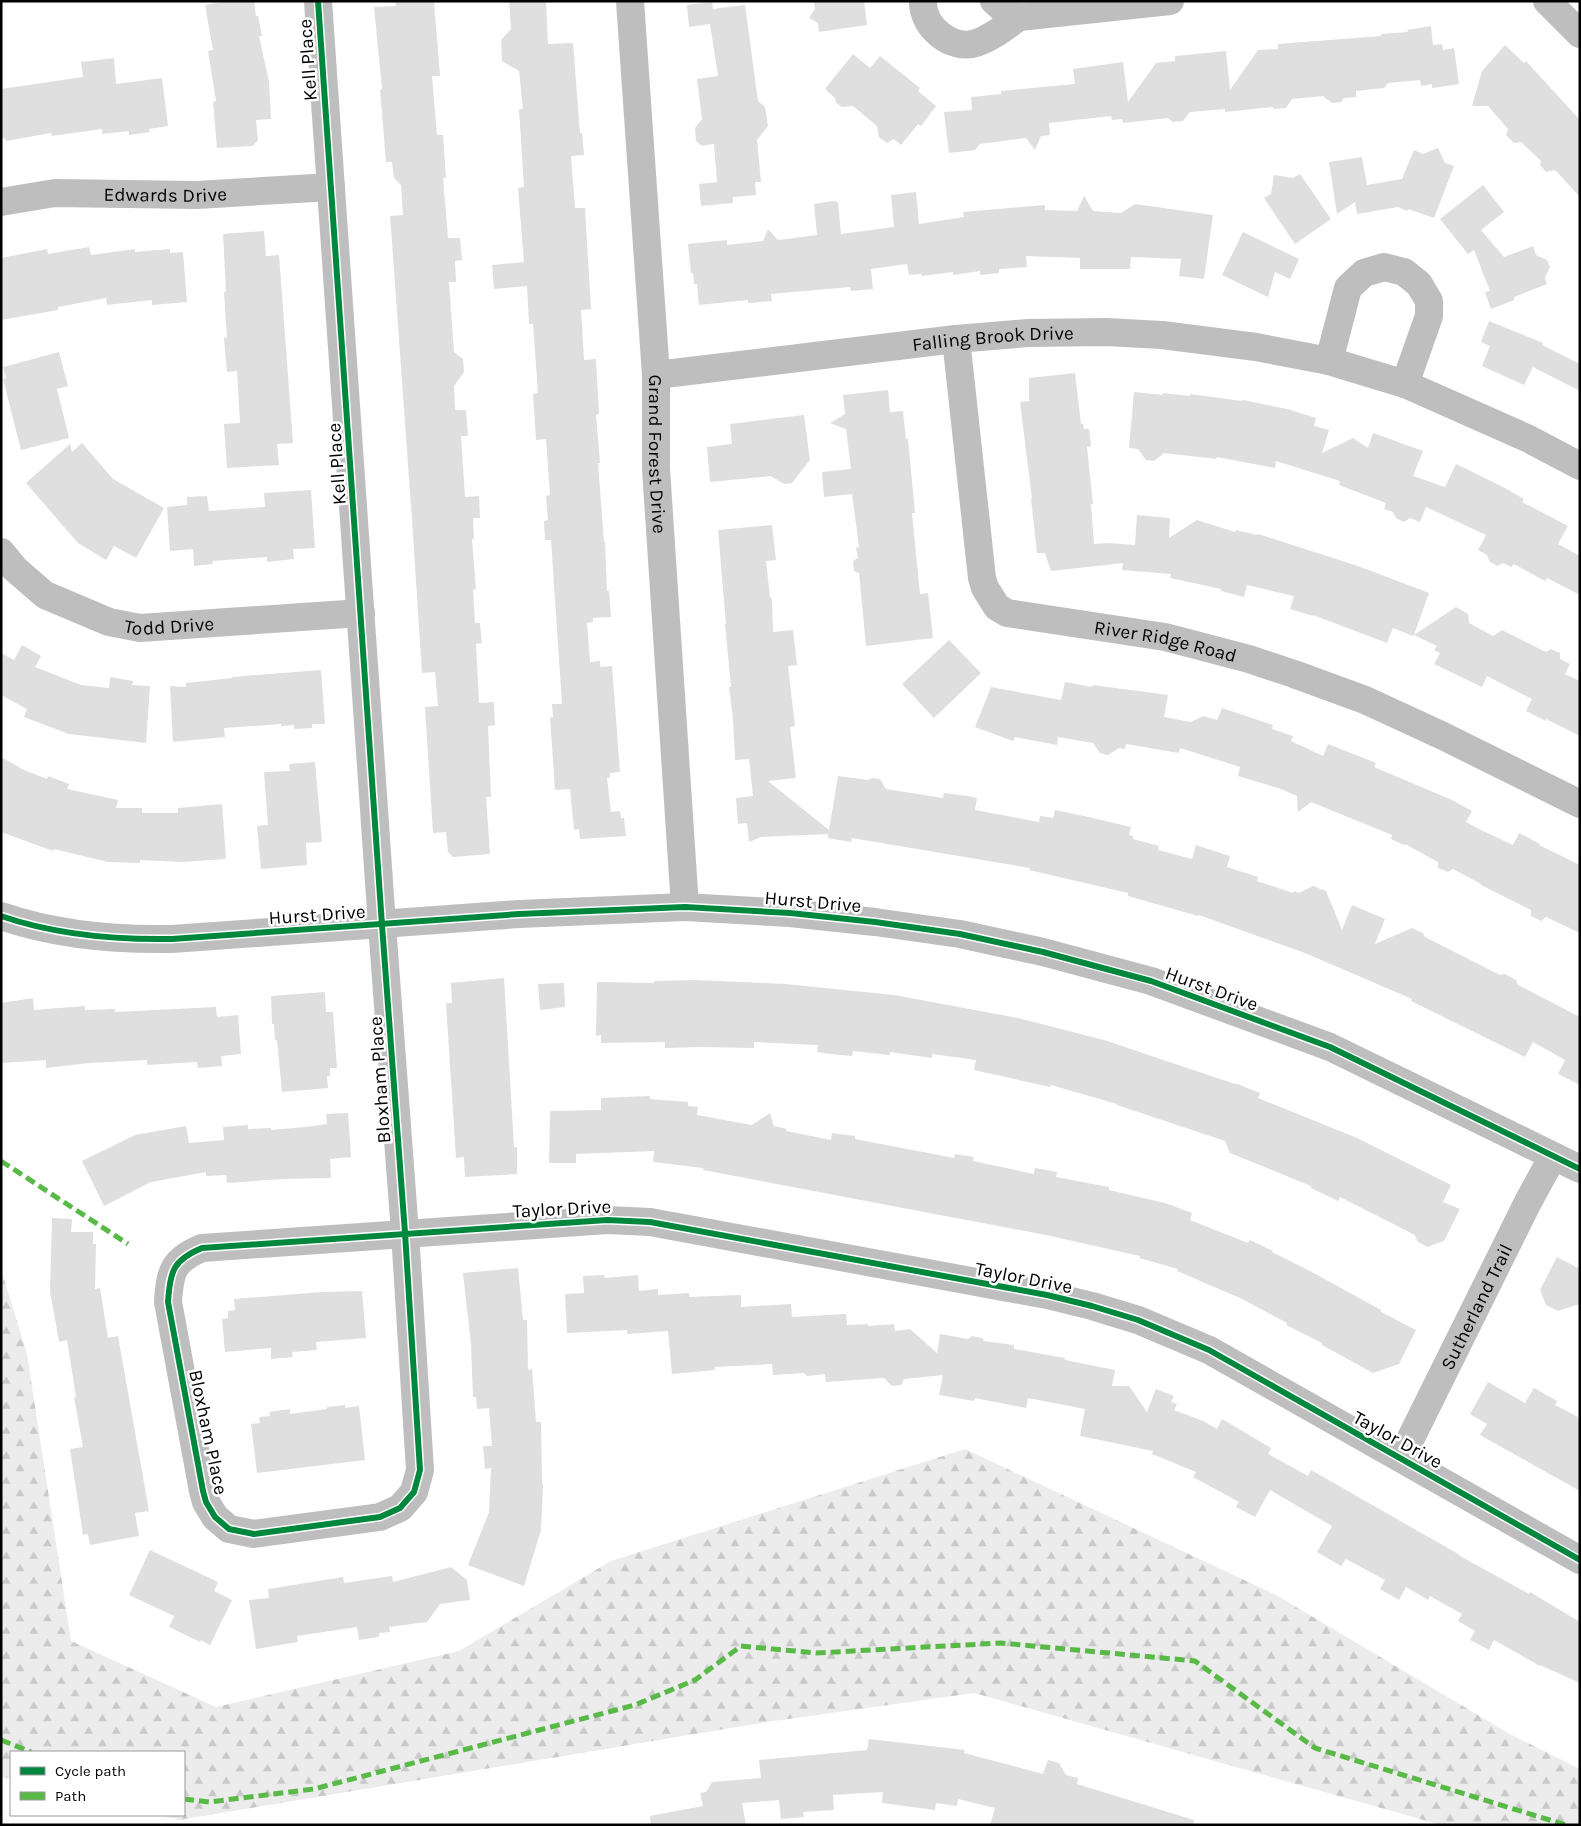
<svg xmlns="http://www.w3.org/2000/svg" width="1581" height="1826" viewBox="0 0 1581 1826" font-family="Karla,sans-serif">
<defs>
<pattern id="forest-firs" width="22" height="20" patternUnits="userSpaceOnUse" patternTransform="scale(1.25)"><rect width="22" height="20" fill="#ececec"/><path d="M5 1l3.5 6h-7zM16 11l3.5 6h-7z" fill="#c9c9c9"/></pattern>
</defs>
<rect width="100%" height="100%" fill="#fff"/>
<!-- forest -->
<polygon fill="url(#forest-firs)" points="1,1269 27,1354 71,1641 216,1707 459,1651 611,1561 965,1449 1276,1595 1508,1733 1580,1769 1580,1825 1441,1825 974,1693 767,1722 179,1820 160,1815 184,1815 184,1752 11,1752 11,1779 1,1777"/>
<!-- building -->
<g fill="#dfdfdf">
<polygon points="226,1 254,1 256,16 258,16 262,36 259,36 269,82 271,119 256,120 258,140 253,146 217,148 213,102 216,101 208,51 213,50 205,5"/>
<polygon points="395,1 434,1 440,76 432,76 437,135 443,135 446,178 443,178 448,238 460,238 462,260 455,261 456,282 449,282 454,352 463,359 464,372 454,386 455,410 466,410 468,436 461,436 465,497 479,496 480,518 473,518 474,539 472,539 476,589 473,590 475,623 480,623 482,643 476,644 479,703 494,702 495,725 488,726 491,797 486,797 490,854 453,857 448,852 446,832 433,833 425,707 438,706 435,672 422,673 412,520 392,242 390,216 403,215 401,185 394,178 392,162 386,162 380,90 382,89 374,7 396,6"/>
<polygon points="509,1 546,1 548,44 573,43 580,133 582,133 584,155 571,156 575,208 585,208 591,309 581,310 584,360 596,359 599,414 596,415 600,463 598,463 604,542 605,542 607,591 609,591 611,617 593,618 593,622 587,623 590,662 600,661 600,667 612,666 620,772 610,773 610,778 607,778 611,812 620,811 621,818 624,818 626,836 580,839 579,829 574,830 570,789 555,790 550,717 553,717 552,704 562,704 551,540 545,540 544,521 548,520 546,496 550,495 546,439 536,440 533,394 538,393 533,324 529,324 527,286 494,289 492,265 524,262 518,188 524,187 519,109 523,109 519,71 502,61 501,40 511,29"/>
<polygon points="814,1 864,1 867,25 819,32 818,23 809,18 815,9"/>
<polygon points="712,2 713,9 745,5 758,101 765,107 768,126 757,140 761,182 755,182 756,195 733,197 733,203 701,206 699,184 717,182 714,144 702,146 696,141 695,128 702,119 697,79 718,76 710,24 689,27 687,5"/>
<polygon points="1431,26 1433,45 1442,44 1443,50 1454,48 1459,84 1432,88 1432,84 1421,86 1420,80 1388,83 1384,88 1356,91 1356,97 1344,98 1341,102 1332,103 1323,96 1292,99 1286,108 1275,109 1272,107 1225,112 1225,109 1190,112 1183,121 1173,122 1168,118 1123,123 1122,119 1112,120 1111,116 1049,123 1050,135 1041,136 1035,150 1026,138 980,144 975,150 949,153 944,112 972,110 971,97 1001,94 1001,91 1075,84 1073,69 1123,62 1128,102 1156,63 1175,61 1175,56 1226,51 1230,90 1258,50 1278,49 1278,44 1381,36 1381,34 1408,32 1407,30"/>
<polygon points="1505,45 1524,63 1526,61 1580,120 1580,197 1555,170 1546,172 1540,165 1541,161 1521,142 1514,143 1506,135 1508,129 1488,106 1472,106 1482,71"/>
<polygon points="853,54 870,68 880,56 920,88 918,91 936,106 921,126 918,124 901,145 894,139 887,143 879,137 877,126 853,106 842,107 836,103 835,98 825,89"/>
<polygon points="114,58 116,84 162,78 168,126 149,129 150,132 129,135 129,131 102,134 102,129 52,136 51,133 6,141 5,138 1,139 1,89 83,77 81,62"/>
<polygon points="1438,148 1445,163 1454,166 1434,218 1408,209 1407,211 1398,207 1357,214 1355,202 1337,214 1329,162 1362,157 1367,185 1402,179 1414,150 1423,154"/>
<polygon points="1300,174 1331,219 1295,244 1264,198 1271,194 1274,175 1293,178"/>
<polygon points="1483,185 1504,212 1481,230 1504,257 1533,246 1536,255 1547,260 1550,267 1545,278 1547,284 1514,297 1514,300 1491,309 1485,292 1490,291 1474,250 1468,254 1440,219"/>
<polygon points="916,192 919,224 964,217 963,212 1045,205 1045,210 1077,211 1084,196 1093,211 1121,213 1135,204 1213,215 1204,279 1179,276 1181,259 1131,257 1130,269 1080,269 1080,258 1026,256 1027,267 999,269 999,273 980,275 980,271 953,275 953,272 922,276 921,274 909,275 907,264 871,269 873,289 851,291 850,287 771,294 772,301 748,303 748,300 699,305 697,284 694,284 693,273 691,273 688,244 727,240 727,245 763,241 768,229 778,240 817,235 814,204 833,201 838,202 841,234 894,227 891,195"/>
<polygon points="264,231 266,256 279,255 293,443 277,444 279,465 227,468 224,424 240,423 237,371 227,372 224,338 227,337 224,292 226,291 223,234"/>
<polygon points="1243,232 1299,259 1290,279 1275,272 1268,297 1222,275"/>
<polygon points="89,247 91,255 135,249 135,252 170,249 170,253 183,252 187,302 152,305 152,300 107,305 106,298 58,307 58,310 1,320 1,258 47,249 48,254"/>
<polygon points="1489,321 1543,343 1542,345 1580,364 1580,391 1533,367 1524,385 1482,366 1490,346 1481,342"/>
<polygon points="59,352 68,386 57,389 69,438 21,450 3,379 6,378 3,367"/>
<polygon points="1075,373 1081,424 1083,424 1084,429 1089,429 1091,446 1087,447 1093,504 1091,504 1094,544 1109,543 1135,545 1137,515 1170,518 1169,538 1197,520 1235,532 1236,530 1257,535 1258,534 1358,566 1429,593 1414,635 1456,607 1468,614 1469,623 1493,636 1502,630 1546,652 1551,649 1560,653 1560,659 1570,664 1565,674 1580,681 1580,736 1546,719 1546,721 1526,711 1532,699 1518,692 1487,676 1482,687 1434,664 1440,653 1434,650 1437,646 1414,635 1413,636 1393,628 1387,643 1313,615 1313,616 1290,609 1294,596 1247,585 1244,597 1221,591 1221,589 1170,578 1171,574 1122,570 1123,563 1051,571 1045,553 1037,553 1031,499 1032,499 1020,402 1029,401 1029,378"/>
<polygon points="888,390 890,412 903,411 906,439 908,439 915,513 912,513 920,594 928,593 933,638 866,646 859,573 854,571 853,561 858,558 856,548 859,547 852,494 824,497 822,472 851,469 846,429 830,423 845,414 843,395"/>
<polygon points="1134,392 1163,395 1163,393 1190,396 1190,394 1242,401 1243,400 1287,409 1316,418 1314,426 1329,430 1322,453 1353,438 1368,448 1373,433 1423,451 1413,476 1445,487 1456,464 1503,487 1524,499 1522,502 1568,526 1558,544 1580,556 1580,595 1547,578 1545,581 1514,564 1511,567 1503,563 1497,566 1489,561 1487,555 1478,550 1486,535 1426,507 1420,522 1410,518 1404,522 1396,518 1393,512 1384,509 1386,503 1339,485 1340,481 1276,461 1275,468 1217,457 1216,459 1164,453 1154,461 1146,460 1138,449 1129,448"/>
<polygon points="804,415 810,460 792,483 784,484 771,476 710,482 707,447 732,444 730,424"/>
<polygon points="82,443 113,479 164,508 136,558 114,546 106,560 78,543 26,483 70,444 72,452"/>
<polygon points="311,490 315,548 293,549 294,559 267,562 267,557 212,561 213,564 194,566 193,549 170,551 167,507 187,505 187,497 207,496 209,511 265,507 264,493"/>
<polygon points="772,525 776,560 766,561 770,597 772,599 773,632 793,630 797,665 788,666 795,726 790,727 796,778 768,781 829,830 838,776 868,780 872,778 880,779 886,789 943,798 944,793 967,796 977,798 975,810 1039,822 1040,816 1053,818 1055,810 1084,816 1131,827 1129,835 1133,836 1133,839 1159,846 1158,850 1192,859 1196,845 1230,856 1227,867 1258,877 1257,881 1293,893 1294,891 1299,893 1313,886 1326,891 1342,930 1352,905 1385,919 1375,944 1412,928 1423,933 1425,937 1500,975 1505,974 1516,980 1518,985 1580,1017 1580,1085 1558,1074 1565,1060 1533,1042 1525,1057 1411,1001 1412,999 1305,953 1199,915 1198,916 1128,896 1128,893 1029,870 1030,868 852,838 851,842 828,838 828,834 761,837 749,842 747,823 738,824 736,798 753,796 749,759 735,760 733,719 729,687 731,687 725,624 726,624 718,530"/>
<polygon points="949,640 981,673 934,718 902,684"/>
<polygon points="22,645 41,656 35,667 81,685 109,688 110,677 133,681 132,685 150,686 146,743 69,734 24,717 27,709 1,695 1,653 14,660"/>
<polygon points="321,670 325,724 312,724 312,728 294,729 294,725 281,726 281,724 224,728 225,737 173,742 170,686 186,687 186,683 232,678 232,677"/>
<polygon points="1065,682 1092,687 1093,685 1168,695 1164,717 1191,722 1203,716 1217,720 1222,708 1273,725 1272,729 1293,736 1291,741 1323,756 1328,744 1376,763 1374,767 1452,800 1472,811 1466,822 1481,830 1513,845 1519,833 1540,844 1539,845 1580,865 1580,933 1546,917 1541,921 1531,916 1531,910 1481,885 1481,884 1453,869 1448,872 1438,868 1438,862 1405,844 1404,845 1391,839 1392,835 1311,802 1298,812 1297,796 1281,789 1238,776 1240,767 1180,748 1179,753 1126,744 1125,749 1119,748 1108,755 1100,753 1093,743 1058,737 1057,745 1015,737 1013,741 975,727 991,687 1061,700"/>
<polygon points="1,757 24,770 47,779 48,776 69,784 67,789 118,800 116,808 142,808 142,813 178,813 178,808 222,804 226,859 182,862 140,860 140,863 108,862 54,849 53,851 1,832"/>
<polygon points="315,762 322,842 306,843 307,865 261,869 257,826 268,825 264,772 290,771 289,764"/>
<polygon points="504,978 514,1147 517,1147 517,1174 465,1177 464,1157 456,1158 446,1003 452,1003 451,983"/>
<polygon points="696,980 786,984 894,995 1018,1018 1104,1040 1235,1084 1235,1083 1260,1093 1258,1098 1357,1138 1451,1185 1443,1202 1460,1209 1444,1241 1427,1247 1417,1241 1415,1235 1340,1197 1338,1201 1311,1188 1311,1186 1230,1153 1225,1141 1117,1105 1117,1104 1051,1085 1050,1087 974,1070 976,1060 932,1054 932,1058 890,1052 890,1055 853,1051 852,1056 830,1054 817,1052 818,1045 754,1042 754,1048 701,1047 665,1048 665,1042 601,1043 601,1035 596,1036 597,982 654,983 654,981"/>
<polygon points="564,983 565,1007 540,1010 538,984"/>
<polygon points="325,992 326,1012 333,1012 337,1068 330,1068 330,1076 327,1076 328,1088 282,1092 277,1040 275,1040 274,1024 272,1024 271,996"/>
<polygon points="33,998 34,1010 85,1006 85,1010 115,1009 115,1012 216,1007 217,1017 238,1015 241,1054 221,1056 222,1066 198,1068 197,1062 147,1065 147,1060 89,1063 46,1068 46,1060 1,1063 1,1003"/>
<polygon points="650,1096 650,1099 688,1102 688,1106 698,1107 697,1115 752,1125 770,1113 774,1126 787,1129 786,1131 831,1140 832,1133 855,1136 855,1139 954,1158 955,1154 974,1157 973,1161 1034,1174 1035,1168 1057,1172 1056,1177 1109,1187 1109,1190 1165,1203 1192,1213 1190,1220 1248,1243 1250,1240 1273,1251 1272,1252 1310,1271 1381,1310 1381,1312 1416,1330 1399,1364 1373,1373 1322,1345 1322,1343 1286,1325 1287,1323 1240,1298 1177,1271 1178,1269 1139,1258 1140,1256 1046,1235 703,1170 703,1168 653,1162 654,1151 576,1154 576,1163 549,1163 550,1111 601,1110 601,1098"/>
<polygon points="348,1113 351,1157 330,1159 331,1178 282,1179 227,1183 226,1175 206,1176 206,1172 151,1182 104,1206 82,1161 135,1135 186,1126 189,1143 224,1140 223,1127 248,1125 248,1129 271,1128 271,1130 305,1127 327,1124 326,1114"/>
<polygon points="52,1218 72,1219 71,1232 93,1232 93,1244 96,1244 95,1289 100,1288 108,1338 118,1336 149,1511 135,1513 139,1536 90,1545 88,1534 83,1535 70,1449 83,1447 74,1397 76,1397 67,1340 59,1342 50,1291"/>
<polygon points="1557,1257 1580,1269 1580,1304 1558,1311 1546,1305 1540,1290"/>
<polygon points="518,1268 523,1320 527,1320 528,1370 532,1369 536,1422 541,1422 542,1484 543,1484 541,1530 524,1586 468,1565 489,1512 491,1468 485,1469 483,1446 492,1446 489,1408 477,1409 476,1397 473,1397 471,1345 463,1273"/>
<polygon points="604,1275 605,1278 638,1275 639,1291 658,1289 658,1295 689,1293 689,1297 741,1295 741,1307 791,1304 792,1317 846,1314 847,1325 868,1324 868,1326 894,1324 895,1331 910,1329 937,1353 940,1334 968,1339 972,1336 982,1338 984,1341 1014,1345 1014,1349 1065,1358 1065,1360 1115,1370 1112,1386 1129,1386 1147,1412 1156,1389 1174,1396 1171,1402 1177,1404 1174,1410 1203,1421 1217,1429 1222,1419 1271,1448 1268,1454 1308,1476 1311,1470 1460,1555 1460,1556 1529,1594 1530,1592 1580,1622 1580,1683 1540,1665 1540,1666 1494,1640 1489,1650 1470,1640 1475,1631 1458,1621 1462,1614 1430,1596 1428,1600 1406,1587 1399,1600 1380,1589 1385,1580 1346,1559 1341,1566 1317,1552 1332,1526 1270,1490 1255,1517 1236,1507 1239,1502 1193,1477 1196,1472 1152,1454 1153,1451 1080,1436 1085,1409 1028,1398 1026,1408 975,1398 974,1401 939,1395 943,1375 904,1379 901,1385 892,1386 884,1378 826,1382 825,1374 807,1376 804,1373 773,1375 772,1364 715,1367 715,1370 672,1374 668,1331 627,1334 627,1330 567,1333 565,1294 584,1293 583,1276"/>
<polygon points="362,1291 366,1338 316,1342 317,1350 292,1352 293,1357 271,1359 271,1348 225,1352 222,1319 228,1318 228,1311 235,1310 234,1299 322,1292"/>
<polygon points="1488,1382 1525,1403 1534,1388 1557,1401 1555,1405 1578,1417 1580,1423 1580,1491 1480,1435 1487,1424 1470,1414"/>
<polygon points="345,1405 345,1408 359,1406 365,1460 257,1473 251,1424 260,1423 259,1417 270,1416 269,1412 290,1409 290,1414 327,1409 327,1407"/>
<polygon points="150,1550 218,1582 214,1591 232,1600 210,1645 201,1640 200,1642 169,1627 174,1616 129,1595"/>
<polygon points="451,1567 467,1580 470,1600 440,1604 427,1622 389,1627 390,1632 379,1633 379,1637 359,1640 357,1627 297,1636 298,1642 256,1649 249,1600 269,1598 268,1589 343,1577 344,1583 392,1576 393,1582"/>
<polygon points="869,1739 965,1750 964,1753 1043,1774 1048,1760 1059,1763 1066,1775 1078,1778 1077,1784 1194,1820 1193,1825 990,1825 995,1808 958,1799 957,1806 936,1803 935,1810 882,1803 883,1792 833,1795 834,1810 803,1812 804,1817 781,1819 779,1800 742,1803 746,1825 651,1825 650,1816 703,1806 700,1793 706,1792 712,1782 761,1778 759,1760 867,1750"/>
</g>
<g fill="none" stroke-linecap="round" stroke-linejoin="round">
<!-- minor -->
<g stroke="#bebebe" stroke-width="28">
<path d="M318 1 382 925 405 1233 420 1470 414 1492 400 1508 380 1517 254 1534 229 1529 215 1517 206 1502 203 1491 168 1302C170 1271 173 1260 202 1248L607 1220 650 1222 1047 1295 1092 1306 1138 1320 1209 1350 1580 1560"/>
<path id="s1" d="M630 1 656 375V469L685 907"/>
<path d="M923 1C922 27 952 51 976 43 992 38 1006 26 1019 17"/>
<polyline points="994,1 1005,11 1019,17 1170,1"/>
<polyline points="1547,1 1580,34"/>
<path id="s2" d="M1 202 55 193 197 195 331 187"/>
<path id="s3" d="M956 339 982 578 985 588 997 607 1007 613 1165 637 1249 659 1294 674 1365 700 1443 736 1580 804"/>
<polyline points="1329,361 1348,288 1364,273 1384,267 1404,272 1419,284 1429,301 1429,316 1405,384"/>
<path id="s4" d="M656 375 956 339 1028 333 1106 332 1162 335 1256 347 1329 361 1405 384 1529 439 1580 466"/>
<path id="s5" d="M1 552 15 569 45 595 109 622 140 628 361 613"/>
<path d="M1 916C56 935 114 940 172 939L519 914 685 907 790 913 875 922 960 934 1043 952 1151 981 1330 1047 1580 1169"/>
<path id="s6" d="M1401 1458 1528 1202 1553 1156"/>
</g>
<!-- quiet -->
<g stroke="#58b947" stroke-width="5" stroke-dasharray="10 5" stroke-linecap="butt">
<polyline points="1,1161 128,1244"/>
<polyline points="1,1740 31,1752"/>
<polyline points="184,1799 209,1802 314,1789 635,1705 695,1680 741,1646 816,1653 1001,1643 1195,1661 1315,1748 1566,1825"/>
</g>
<!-- cycleway casing -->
<g stroke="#fff" stroke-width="9">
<g id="cycleway">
<path d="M318 1 382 925 405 1233 420 1470 414 1492 400 1508 380 1517 254 1534 229 1529 215 1517 206 1502 203 1491 168 1302C170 1271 173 1260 202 1248L607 1220 650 1222 1047 1295 1092 1306 1138 1320 1209 1350 1580 1560"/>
<path d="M1 916C56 935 114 940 172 939L519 914 685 907 790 913 875 922 960 934 1043 952 1151 981 1330 1047 1580 1169"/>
</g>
</g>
<!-- cycleway -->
<use href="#cycleway" stroke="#00873e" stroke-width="6"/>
</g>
<g text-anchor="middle" stroke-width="5" stroke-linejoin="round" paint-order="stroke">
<!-- street labels -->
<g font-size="19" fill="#000" stroke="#fff">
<text transform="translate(307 60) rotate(-94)" y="7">Kell Place</text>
<text dy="7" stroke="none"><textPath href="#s2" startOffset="165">Edwards Drive</textPath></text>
<text dy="7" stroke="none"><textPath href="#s4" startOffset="339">Falling Brook Drive</textPath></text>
<text dy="7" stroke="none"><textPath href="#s1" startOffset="454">Grand Forest Drive</textPath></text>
<text transform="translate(336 464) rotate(-94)" y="7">Kell Place</text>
<text dy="7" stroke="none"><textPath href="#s5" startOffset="192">Todd Drive</textPath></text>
<text dy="7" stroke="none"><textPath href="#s3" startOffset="446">River Ridge Road</textPath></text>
<text transform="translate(813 901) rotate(5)" y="7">Hurst Drive</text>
<text transform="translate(317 914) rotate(-4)" y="7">Hurst Drive</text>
<text transform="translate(1212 988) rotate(20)" y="7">Hurst Drive</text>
<text transform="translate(379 1080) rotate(-94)" y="7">Bloxham Place</text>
<text transform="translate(562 1208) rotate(-3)" y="7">Taylor Drive</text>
<text transform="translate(1024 1277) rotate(11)" y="7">Taylor Drive</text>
<text dy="7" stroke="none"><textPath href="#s6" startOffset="169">Sutherland Trail</textPath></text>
<text transform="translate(209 1432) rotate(78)" y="7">Bloxham Place</text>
<text transform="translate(1398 1439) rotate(29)" y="7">Taylor Drive</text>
</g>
</g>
<!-- border -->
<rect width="1581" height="1826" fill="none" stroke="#000000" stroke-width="5"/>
<!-- legend -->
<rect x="10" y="1751" width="175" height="65" fill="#ffffff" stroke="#999999"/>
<rect x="20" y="1767" width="25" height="8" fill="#00873e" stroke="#999999"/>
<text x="55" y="1776" font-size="15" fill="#000000">Cycle path</text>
<rect x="20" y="1792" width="25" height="8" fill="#58b947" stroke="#999999"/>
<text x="55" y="1801" font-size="15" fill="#000000">Path</text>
</svg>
